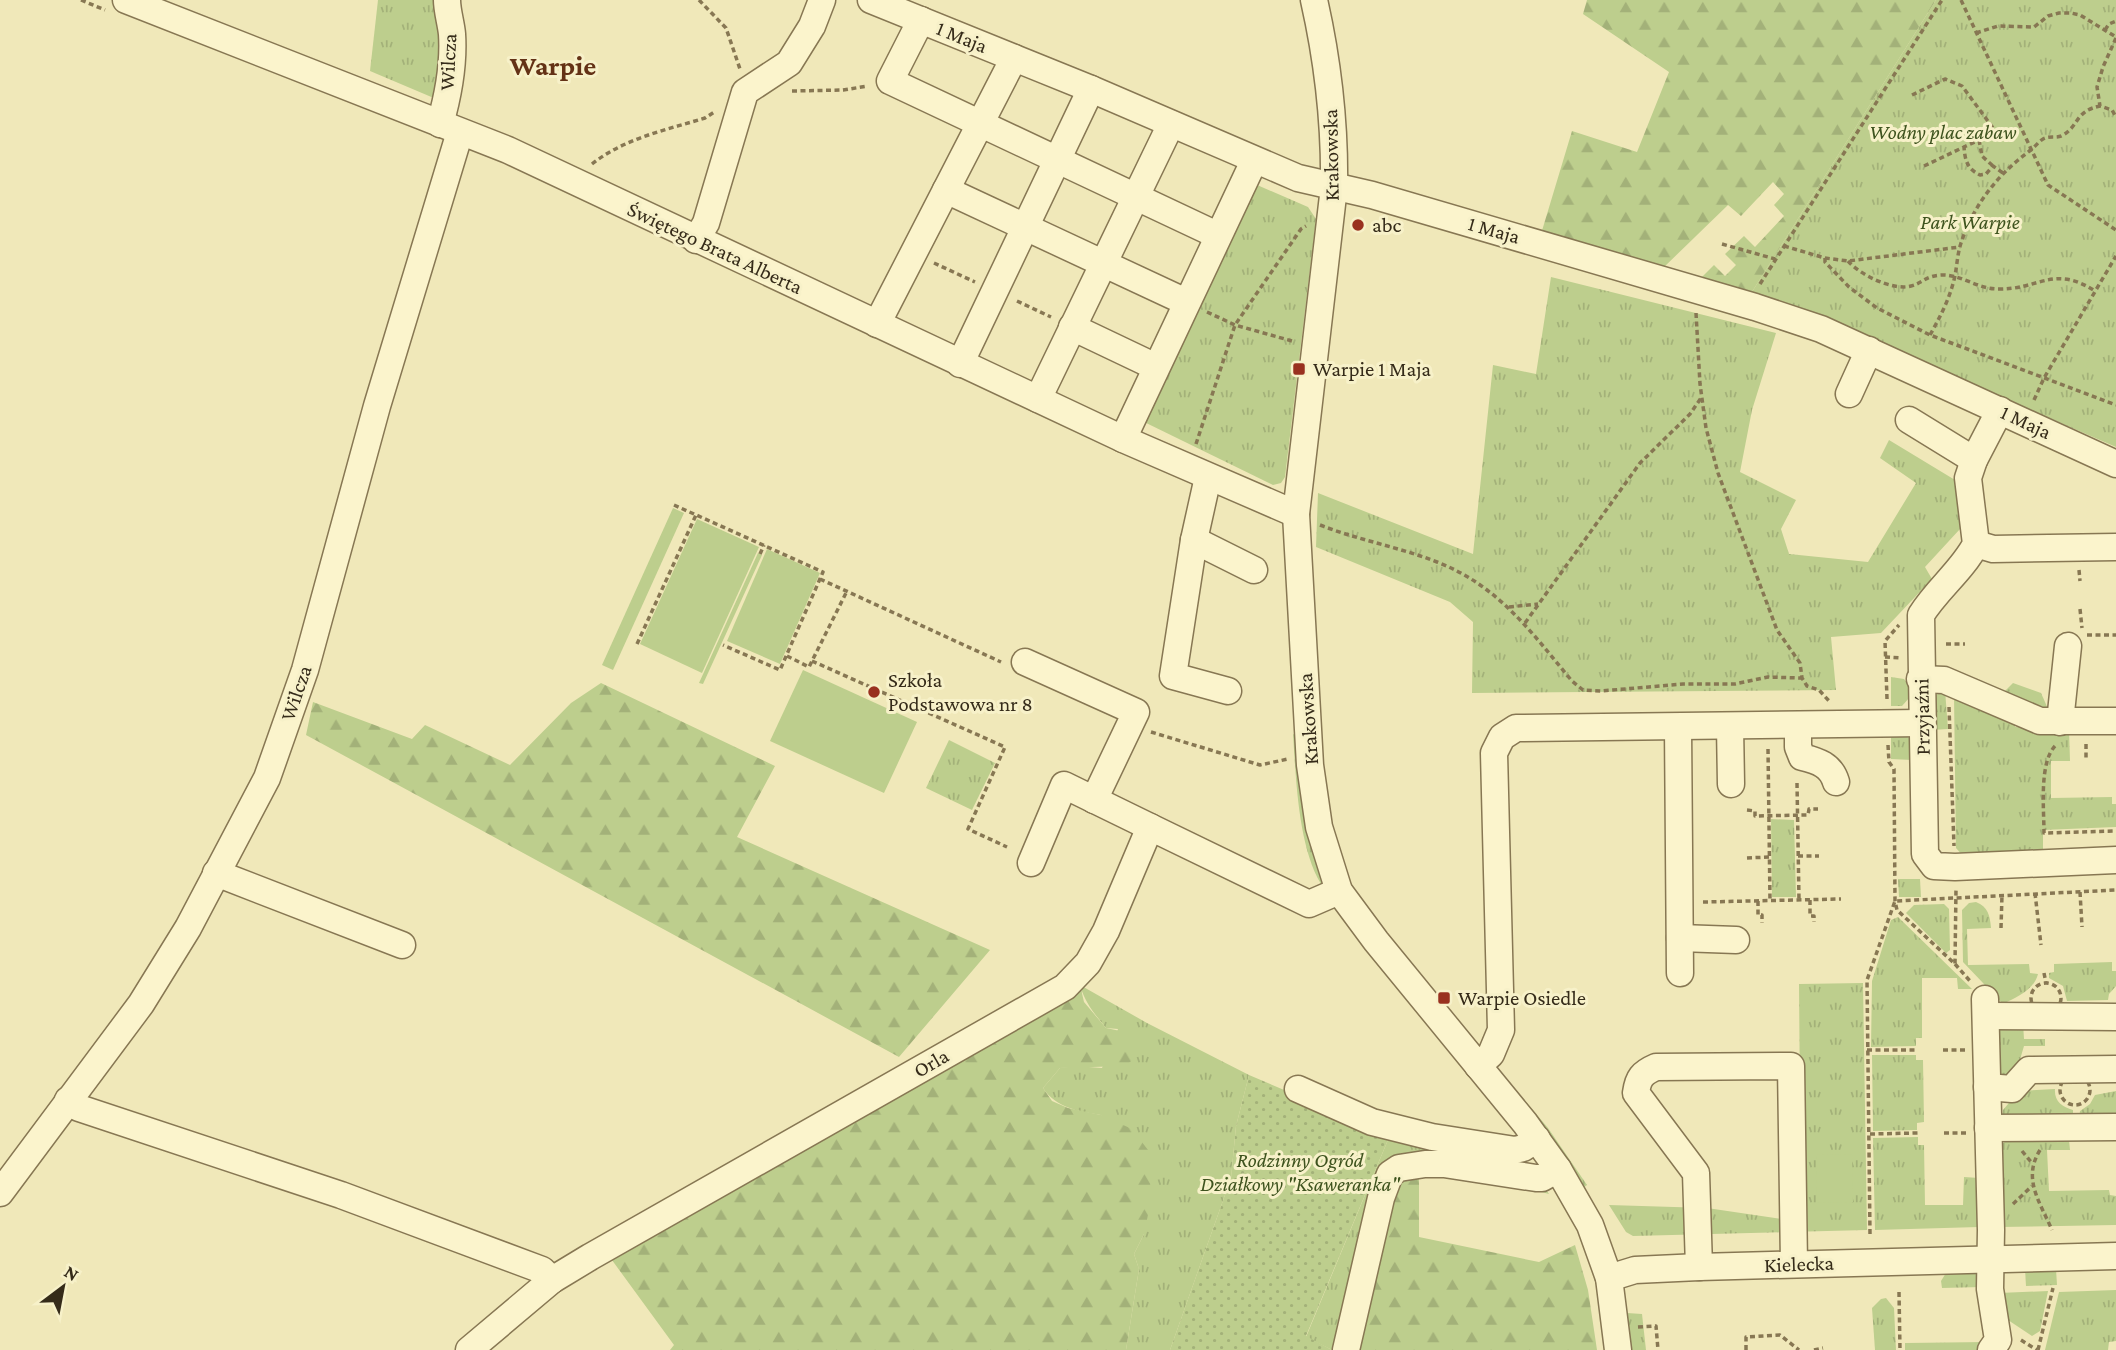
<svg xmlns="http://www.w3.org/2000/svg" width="2116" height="1350" viewBox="0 0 2116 1350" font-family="'Crimson Pro',serif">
<defs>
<pattern id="grass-tufts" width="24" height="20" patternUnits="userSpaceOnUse" patternTransform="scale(1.75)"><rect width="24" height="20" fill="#bdce8d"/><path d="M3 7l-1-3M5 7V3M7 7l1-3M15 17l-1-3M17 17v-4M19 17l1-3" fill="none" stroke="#a3b179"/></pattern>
<pattern id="forest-firs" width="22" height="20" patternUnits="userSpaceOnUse" patternTransform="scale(1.75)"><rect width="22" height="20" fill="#bdce8d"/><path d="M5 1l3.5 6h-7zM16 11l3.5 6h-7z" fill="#a3b179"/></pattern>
<pattern id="garden-dots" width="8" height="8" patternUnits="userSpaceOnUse" patternTransform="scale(1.75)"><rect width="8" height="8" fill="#bdce8d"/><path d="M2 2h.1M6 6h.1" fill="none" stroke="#a3b179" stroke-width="1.8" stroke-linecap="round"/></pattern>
</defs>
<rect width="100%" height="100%" fill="#f0e8b9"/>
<!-- grass -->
<g fill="url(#grass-tufts)">
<polygon points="378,0 459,0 455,107 370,71"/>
<polygon points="1936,0 2116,0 2116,447 1802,311 1750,295"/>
<polygon points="1248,181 1308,207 1316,219 1285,477 1281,483 1273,485 1138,419"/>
<polygon points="1551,277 1776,333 1752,410 1740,472 1796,500 1781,529 1789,554 1868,562 1916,483 1880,458 1889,440 1960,483 1960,529 1925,567 1932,579 1881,633 1831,637 1836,690 1472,693 1473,622 1450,602 1316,547 1318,493 1473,554 1493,365 1536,374"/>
<polygon points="1891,677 1904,679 1910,686 1910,697 1902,706 1891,706"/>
<polygon points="2013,683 2041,693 2049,711 2003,693"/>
<path d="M1945 690 1948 729 1932 730C1932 714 1927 696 1945 690Z"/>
<polygon points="1954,695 2015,719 2015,727 2069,729 2070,761 2051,761 2051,798 2112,797 2112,804 2116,804 2116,827 2043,830 2043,853 1963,856 1956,848"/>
<path d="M1293 734 1298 737 1323 880 1321 884C1298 846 1296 778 1293 734Z"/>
<path d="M1891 734C1913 734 1912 740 1912 760L1891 759Z"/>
<polygon points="949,740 995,763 972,810 926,788"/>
<polygon points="1771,819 1794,820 1796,897 1772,897"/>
<polygon points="1898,879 1920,879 1921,897 1899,897"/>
<path d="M1976 902C1988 907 1990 915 1991 928L1967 929 1968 965 2029 964 2030 973 2038 974C2034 990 2017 997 2003 1004L1963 962 1962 910 1969 903Z"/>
<polygon points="1944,904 1949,909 1950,950 1946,953 1906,913 1914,905"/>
<polygon points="1898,917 1972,989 1958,989 1957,978 1922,978 1922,1038 1916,1038 1916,1046 1871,1047 1872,981 1891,920"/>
<polygon points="2112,962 2112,971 2116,971 2116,986 2109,994 2108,1000 2067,1001 2063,986 2049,978 2049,973 2054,972 2054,964"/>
<polygon points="1863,983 1867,1230 1633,1236 1626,1232 1609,1205 1707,1208 1801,1222 1799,984"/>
<path d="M1080 985 1147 1023 1249 1075 1236 1126 1231 1178 1170 1350H1126L1139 1269 1134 1254 1144 1234 1101 1115C1078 1111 1056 1108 1043 1088L1060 1068 1076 1066 1102 1068 1118 1029 1106 1028C1094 1013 1085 1003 1080 985Z"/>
<polygon points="2023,1023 2024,1039 2045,1039 2045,1046 2024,1046 2014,1080 1998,1072 1998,1025"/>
<polygon points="1872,1055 1916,1055 1916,1060 1923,1060 1924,1122 1917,1123 1917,1130 1873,1131"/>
<path d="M2055 1089C2054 1101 2062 1107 2073 1110V1119L2002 1120 2003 1110 2019 1091Z"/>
<polygon points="2116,1091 2116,1120 2079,1119 2080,1111 2090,1104 2095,1095"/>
<polygon points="1522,1097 1548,1128 1587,1185 1583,1188 1517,1098"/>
<polygon points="1390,1135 1535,1174 1549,1194 1445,1166 1419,1171 1353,1350 1332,1350 1306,1337"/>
<polygon points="1918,1137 1918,1145 1924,1145 1925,1205 1963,1205 1964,1177 1979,1178 1979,1227 1875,1230 1873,1138"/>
<polygon points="2009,1139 2069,1140 2070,1150 2047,1150 2049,1191 2109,1190 2110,1195 2116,1196 2116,1225 1999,1227 1994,1157 2002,1144"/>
<polygon points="2025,1269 2056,1269 2057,1285 2026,1286"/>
<polygon points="1974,1271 1979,1274 1982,1287 1942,1288 1941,1281 1946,1273"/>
<polygon points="2116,1290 2116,1341 2109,1342 2108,1350 2045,1350 2059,1292"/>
<polygon points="2048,1291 2040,1331 2032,1336 2005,1318 1999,1293"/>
<polygon points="1886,1298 1894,1308 1896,1350 1875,1350 1872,1308 1881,1299"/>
<polygon points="1627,1313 1642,1314 1646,1350 1631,1350"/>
<polygon points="1986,1342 1981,1350 1905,1350 1905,1343"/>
</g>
<!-- forest -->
<g fill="url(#forest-firs)">
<polygon points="1587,0 1936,0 1750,295 1698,281 1714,265 1725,276 1736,265 1725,254 1744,236 1755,247 1784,216 1774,205 1784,194 1773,182 1741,216 1728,205 1662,269 1541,234 1572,131 1637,152 1669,72 1583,14"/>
<polygon points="601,683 775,766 737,837 990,950 899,1057 306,735 313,702 412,739 425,725 510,765 571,703"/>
<polygon points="1080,985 1084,1002 1106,1028 1130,1033 1136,1044 1139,1055 1125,1066 1060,1068 1043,1088 1052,1101 1068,1108 1101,1115 1132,1129 1151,1154 1150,1205 1144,1234 1134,1254 1139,1269 1126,1350 670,1350 674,1345 609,1256"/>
<polygon points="1419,1171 1419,1237 1539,1262 1575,1245 1588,1290 1597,1350 1353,1350 1398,1186"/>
</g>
<!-- garden -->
<polygon fill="url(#garden-dots)" points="1249,1075 1390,1135 1306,1336 1332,1350 1170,1350 1231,1178 1236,1126"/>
<!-- pitch -->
<g fill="#bdce8d">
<polygon points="673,508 684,513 613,670 602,665"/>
<polygon points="697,519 759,547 702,673 640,644"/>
<polygon points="767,549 820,573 780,664 727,641"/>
<polygon points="758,553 762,555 703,684 699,683"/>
<polygon points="803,670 917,722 884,793 770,741"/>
<polygon points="1852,1154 1853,1202 1817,1203 1816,1155"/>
</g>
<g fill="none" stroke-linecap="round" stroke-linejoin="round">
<!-- minor casing -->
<g stroke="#877753" stroke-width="29">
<g id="minor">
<polyline points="126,0 508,150 1123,439 1296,514"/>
<polyline points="871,0 1091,89 1298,178 1372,195 1755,307 1821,329 2116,464"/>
<path d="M1314 0C1328 62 1335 124 1334 187L1296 514 1310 765 1319 827 1339 891 1376 941 1525 1123 1558 1169 1590 1225 1609 1278 1618 1350"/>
<polyline points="921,20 890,81 1217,235"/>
<path d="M440 124C448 96 454 64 452 34 451 23 447 11 447 0"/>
<polyline points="946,190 1186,302"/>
<polyline points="696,240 706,223 745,92 789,63 812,26 822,0"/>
<polyline points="877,324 1014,58"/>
<polyline points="1072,327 1156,367"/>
<polyline points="960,364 1091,89"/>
<polyline points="1849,394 1869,350"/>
<polyline points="1038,399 1171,124"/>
<path d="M2000 410 1974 460 1968 478 1976 544C1962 571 1937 589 1921 615L1925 854 1934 866 1955 867 2116 860"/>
<polyline points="1909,420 1974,460"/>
<polyline points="1123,439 1254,161"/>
<polyline points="1208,477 1194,540 1173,676 1228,691"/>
<polyline points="1194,540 1254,570"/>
<polyline points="1976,544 1993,549 2116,547"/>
<polyline points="1025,662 1136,712 1094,800"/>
<polyline points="1920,679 1944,680 2040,721 2116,721"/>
<polyline points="2060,722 2068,646"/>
<polyline points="1730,726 1731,784"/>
<path d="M1798 726V747L1802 757C1818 761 1831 765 1836 782"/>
<polyline points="1678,727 1680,973"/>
<polyline points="1031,863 1064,785 1150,827"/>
<polyline points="216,873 402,945"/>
<polyline points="1680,938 1736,940"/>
<polyline points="1985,999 1991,1230 1990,1289 1998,1340 1991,1350"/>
<polyline points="1986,1016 2116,1017"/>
<polyline points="1478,1066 1491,1054 1501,1030 1494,753 1502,737 1516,728 1921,723"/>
<polyline points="1987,1087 2012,1089 2029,1070 2116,1069"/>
<polyline points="1298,1089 1372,1122 1432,1137 1515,1150 1523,1148 1537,1139"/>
<polyline points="68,1100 79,1108 341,1195 542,1270 552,1280"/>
<polyline points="1988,1128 2116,1127"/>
<polyline points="0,1193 141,1004 188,928 267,778 305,670 377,406 460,132"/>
<path d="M1699 1267 1696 1173 1636 1093C1638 1078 1642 1073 1656 1067L1791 1066 1794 1264"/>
<polyline points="1609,1278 1635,1270 1699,1267 2116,1256"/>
<polyline points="469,1350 552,1280 590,1257 1065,987 1088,963 1106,931 1150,827 1309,904 1339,891"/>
<polyline points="1346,1350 1381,1198 1390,1174 1399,1168 1425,1164 1444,1164 1536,1178 1542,1178 1558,1169"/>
</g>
</g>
<!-- path -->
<g stroke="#877753" stroke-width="3.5" stroke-dasharray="5 3.5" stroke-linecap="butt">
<polyline points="81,0 105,10"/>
<polyline points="699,0 726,28 740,69"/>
<polyline points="1961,0 2048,185 2116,230"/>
<polyline points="2105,30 2109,24 2116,21"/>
<polyline points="1976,33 1998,26 2034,27 2048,16 2059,13 2071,13 2080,15 2116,37"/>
<polyline points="2116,38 2103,67 2097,87 2100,106 2112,110 2116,117"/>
<polyline points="792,91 843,90 868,86"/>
<polyline points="1912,95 1945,79 1962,86 1996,132 1964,147"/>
<polyline points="1979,140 1982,156 1993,166"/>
<path d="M592 164C625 138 666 130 705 118L716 111"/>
<path d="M1924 166 1964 147C1965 160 1967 169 1980 175L1986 174 1993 166 2003 173"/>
<polyline points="1722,244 1775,259"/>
<polyline points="1784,246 1825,258 1848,261 1960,247"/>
<polyline points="1825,258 1825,262 1849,287 1877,308 1930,335 2116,405"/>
<path d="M1848 261C1860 275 1893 291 1911 286 1923 283 1925 276 1941 275 1961 274 1977 289 1998 289 2039 290 2053 264 2095 291"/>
<polyline points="934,263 975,282"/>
<polyline points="1760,284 1942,0"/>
<polyline points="1017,301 1051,317"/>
<polyline points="1207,312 1235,325 1292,341"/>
<polyline points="1696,313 1700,384 1706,428 1718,473 1777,630 1800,663 1802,678 1807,686 1819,690 1830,702"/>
<path d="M1930 335C1940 317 1949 300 1954 280 1957 268 1957 255 1961 243 1974 204 1998 174 2031 150 2035 147 2038 142 2043 139 2049 135 2057 139 2063 135 2079 126 2075 111 2100 106"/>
<polyline points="2034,400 2044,378 2116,256"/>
<polyline points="1196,444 1235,325 1301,229 1306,226"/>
<polyline points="674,505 823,572 780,670 723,645"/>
<path d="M1320 525C1358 540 1399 547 1437 562 1499 586 1531 632 1572 681L1583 690 1601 691 1683 684H1735L1768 677 1802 678"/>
<polyline points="760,554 764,545"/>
<polyline points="2079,570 2080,581"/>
<polyline points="820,579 1001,662"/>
<polyline points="1509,607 1538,604"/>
<polyline points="2080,609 2082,628"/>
<polyline points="1525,623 1640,463 1690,414 1701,398"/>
<polyline points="2087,635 2116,635"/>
<polyline points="637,644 696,515"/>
<polyline points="1946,644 1965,644"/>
<polyline points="787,656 809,667 847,591"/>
<polyline points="1885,657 1901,658"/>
<polyline points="812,661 1005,747 968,829 1007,847"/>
<polyline points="1887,699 1885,641 1899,625"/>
<polyline points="1949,707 1954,846"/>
<polyline points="1151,732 1260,765 1288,759"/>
<polyline points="2086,744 2086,761"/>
<polyline points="1888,745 1889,762 1894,769 1895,901 1897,910 1955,964 1956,889"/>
<path d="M2055 746C2039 763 2044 809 2044 833L2116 831"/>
<polyline points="1768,749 1770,901"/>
<polyline points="1797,783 1799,900"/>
<polyline points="1747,810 1755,811 1755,816 1808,815 1809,809 1818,809"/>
<polyline points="1798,856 1819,856"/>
<polyline points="1747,858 1769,857"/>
<polyline points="2080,892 2082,927"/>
<polyline points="2035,893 2041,945"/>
<polyline points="1810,900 1810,916 1814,916 1814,922"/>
<polyline points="1758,901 1758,915 1762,915 1762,923"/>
<polyline points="1703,902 1841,899"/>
<polyline points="2001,928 2002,895"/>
<polyline points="1955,964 1970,981"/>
<polyline points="2044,973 2046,983"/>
<circle cx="2046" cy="998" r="15"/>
<polyline points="1867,1050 1915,1050"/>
<polyline points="1943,1050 1965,1050"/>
<circle cx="2075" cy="1090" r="15"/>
<polyline points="1944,1133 1966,1133"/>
<polyline points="1870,1134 1918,1133"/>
<path d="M2040 1150C2022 1179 2040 1202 2052 1230"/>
<polyline points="2022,1151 2032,1163"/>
<polyline points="2013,1204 2032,1186"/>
<polyline points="1870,1234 1867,980 1895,901 2116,890"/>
<polyline points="1899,1292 1900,1350"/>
<polyline points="1638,1327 1656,1326 1658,1350"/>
<polyline points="2021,1340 2037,1350"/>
<polyline points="1746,1350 1746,1337 1780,1335 1799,1350"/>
<polyline points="1814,1350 1823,1348"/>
<polyline points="2038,1350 2053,1288"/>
</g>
<!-- minor -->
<use href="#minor" stroke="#fbf4cc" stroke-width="26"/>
</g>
<!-- markers -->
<g fill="#99311f" stroke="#f7f1c9" stroke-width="2.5">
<circle cx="1358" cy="225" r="7"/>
<rect x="1292" y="362" width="14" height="14" rx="3.5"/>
<circle cx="874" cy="692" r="7"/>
<rect x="1437" y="991" width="14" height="14" rx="3.5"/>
</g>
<g text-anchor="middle" stroke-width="6" stroke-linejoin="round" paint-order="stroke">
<!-- street labels -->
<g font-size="21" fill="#352b19" stroke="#f7f1c9">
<text transform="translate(962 37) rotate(22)" y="7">1 Maja</text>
<text transform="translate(448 62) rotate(-87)" y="7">Wilcza</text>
<text transform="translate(1331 155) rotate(-91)" y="7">Krakowska</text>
<text transform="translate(1494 230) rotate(16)" y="7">1 Maja</text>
<text transform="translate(715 248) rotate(25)" y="7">Świętego Brata Alberta</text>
<text transform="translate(2026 422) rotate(25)" y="7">1 Maja</text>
<text transform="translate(296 693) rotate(-71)" y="7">Wilcza</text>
<text transform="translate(1922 717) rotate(-91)" y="7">Przyjaźni</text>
<text transform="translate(1308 719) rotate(-94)" y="7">Krakowska</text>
<text transform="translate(931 1063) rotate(-30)" y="7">Orla</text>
<text transform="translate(1799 1264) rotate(-2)" y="7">Kielecka</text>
</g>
<!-- park labels -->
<g font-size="21" font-style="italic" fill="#3e531e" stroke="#f7f1c9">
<text x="1943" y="139">Wodny plac zabaw</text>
<text x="1970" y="229">Park Warpie</text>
<text x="1300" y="1167">Rodzinny Ogród<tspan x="1300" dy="24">Działkowy "Ksaweranka"</tspan></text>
</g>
<!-- poi labels -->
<g font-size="21" fill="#352b19" stroke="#f7f1c9" text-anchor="start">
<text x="1372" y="232">abc</text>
<text x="1313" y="376">Warpie 1 Maja</text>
<text x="888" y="687">Szkoła<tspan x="888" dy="24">Podstawowa nr 8</tspan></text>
<text x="1458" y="1005">Warpie Osiedle</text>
</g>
<!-- district labels -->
<g font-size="28" font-weight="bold" fill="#643216" stroke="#f7f1c9">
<text x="553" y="75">Warpie</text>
</g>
</g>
<!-- north arrow -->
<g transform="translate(63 1287) rotate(32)" stroke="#f7f1c9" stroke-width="5" paint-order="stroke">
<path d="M0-5L12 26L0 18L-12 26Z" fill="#352b19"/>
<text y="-10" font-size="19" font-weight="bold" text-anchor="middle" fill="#352b19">N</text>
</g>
</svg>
